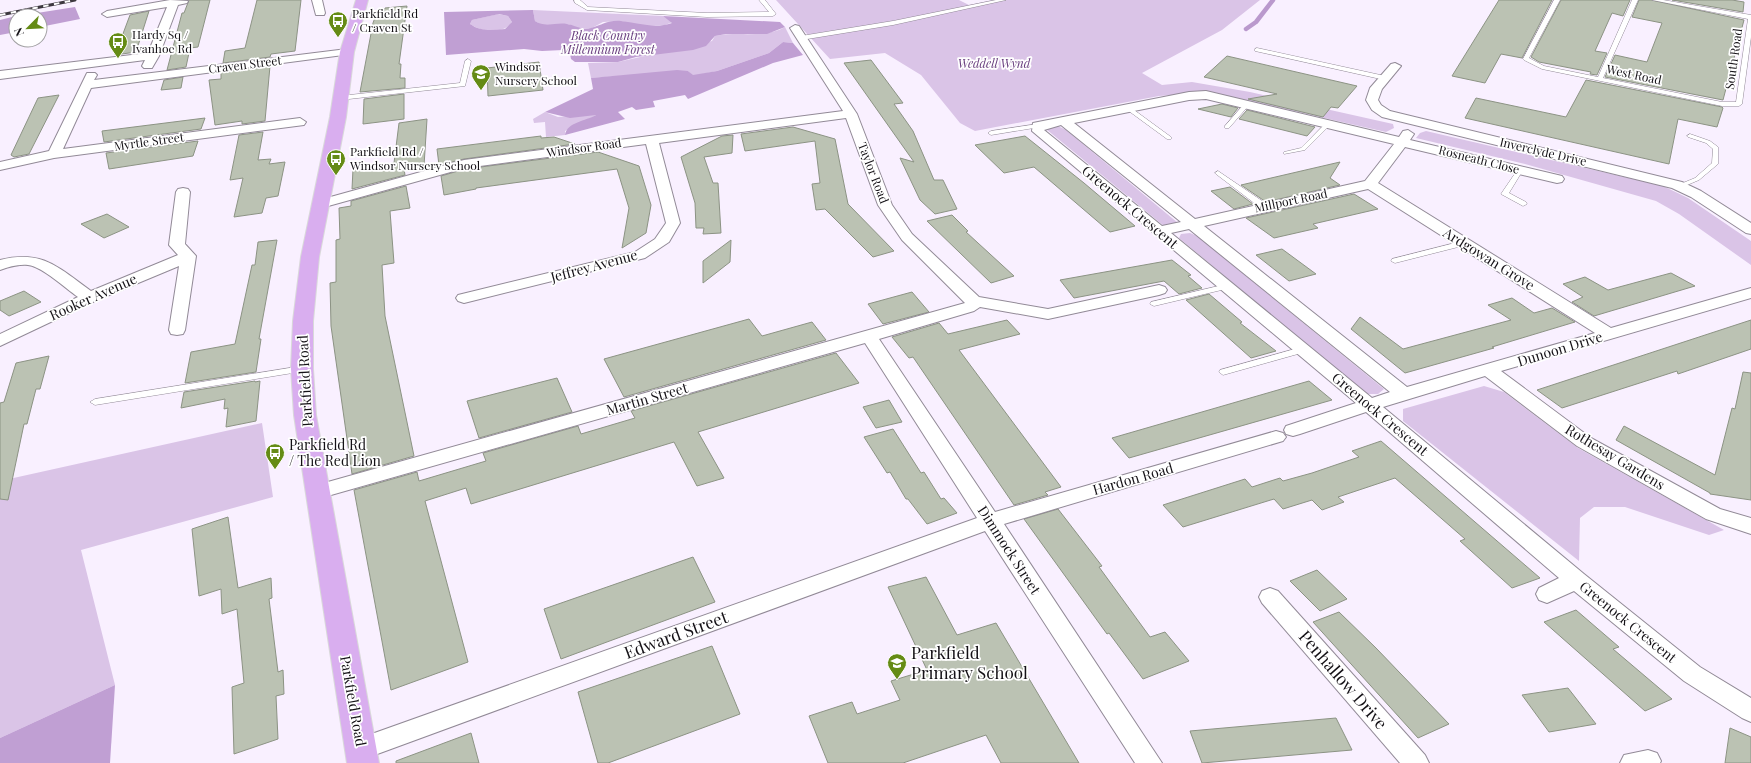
<svg xmlns="http://www.w3.org/2000/svg" width="1751" height="763" viewBox="0 0 1751 763" font-family="'Playfair Display',serif">
<rect width="100%" height="100%" fill="#f9f0ff"/>
<!-- green -->
<g fill="#dac4e7">
<polygon points="776,0 959,0 969,5 993,0 1260,0 1222,30 1142,73 1162,85 1192,82 1250,92 1393,124 1394,128 1386,132 1209,92 1159,96 975,131 960,123 921,75 885,53 830,59"/>
<polygon points="533,10 663,16 673,22 665,25 637,25 621,21 603,22 590,29 578,28 568,24 541,25 535,21"/>
<path d="M498 14 508 16 512 22C504 35 481 32 470 24L472 20Z"/>
<path d="M785 27 793 43 783 42 769 53 717 71 693 76 688 71 591 78 588 63 618 62 712 41 715 36C738 31 764 39 785 27Z"/>
<polygon points="545,112 558,117 598,114 565,131 565,135 546,137 545,122 534,123 533,119"/>
<polygon points="1050,126 1058,126 1066,130 1178,223 1164,226 1046,129"/>
<polygon points="1426,131 1663,186 1688,198 1751,241 1751,265 1679,214 1656,201 1525,164 1416,138 1420,133"/>
<polygon points="1190,233 1197,236 1384,389 1378,394 1366,394 1179,238 1181,234"/>
<polygon points="1484,386 1504,392 1578,448 1724,530 1709,535 1625,507 1594,507 1580,518 1579,561 1403,421 1403,409"/>
<polygon points="262,423 273,497 81,550 115,685 0,738 0,481"/>
</g>
<!-- forest -->
<g fill="#c09fd3" fill-rule="evenodd">
<polygon points="75,7 80,19 40,27 40,16 18,16"/>
<path d="M533 10 535 21C545 28 556 22 567 24 575 25 583 31 591 28 603 25 607 20 621 21 638 23 655 29 672 23L663 16 780 22 785 27 767 34H726L715 36 706 46 693 50 636 57 618 62H575L571 59 570 54 563 50 542 51 524 49 446 55 444 12ZM499 14 508 16 512 22 505 29C493 30 481 32 470 24L472 20Z"/>
<polygon points="16,16 16,32 0,35 0,20"/>
<path d="M783 42 793 43 803 55 773 63 688 99 685 95 653 101 655 107 636 110 632 107 618 112 625 119 565 135C567 122 586 121 596 115L570 118 545 112 593 89 591 78 677 70 688 71 693 75 717 71 769 53Z"/>
<polygon points="115,685 110,763 0,763 0,738"/>
</g>
<g fill="none" stroke-linecap="round" stroke-linejoin="round">
<!-- stream -->
<polyline stroke="#ba99cd" stroke-width="4.5" points="1246,29 1256,22 1273,0"/>
</g>
<!-- building -->
<g fill="#bbc2b3" stroke="#8c9384">
<polygon points="189,0 210,0 198,47 190,48 186,67 167,70 182,13 184,13"/>
<polygon points="257,0 301,0 295,51 271,54 270,57 223,63 225,51 245,48"/>
<polygon points="1499,0 1552,0 1522,58 1501,54 1485,83 1452,76"/>
<polygon points="1561,0 1630,0 1623,16 1612,13 1595,51 1607,53 1597,75 1590,74 1591,72 1539,62 1531,57"/>
<polygon points="1639,0 1651,0 1744,20 1723,100 1605,77 1615,55 1647,62 1662,23 1632,17"/>
<polygon points="1672,0 1732,0 1744,2 1743,12"/>
<polygon points="407,6 399,64 401,64 400,78 405,78 405,88 360,92 373,23 376,15 383,14 385,8"/>
<polygon points="149,11 136,52 115,55 130,15"/>
<polygon points="1227,56 1357,86 1338,108 1331,107 1323,117 1248,99 1277,94 1204,77"/>
<polygon points="871,60 903,103 894,104 913,131 934,180 943,180 957,209 935,214 920,200 900,158 914,162 844,63"/>
<polygon points="539,62 543,90 488,96 487,68"/>
<polygon points="270,66 265,121 242,124 242,121 215,125 209,80 221,79 221,72"/>
<polygon points="183,77 181,88 161,90 164,80"/>
<polygon points="1586,80 1722,107 1723,108 1717,127 1678,119 1669,164 1465,118 1476,98 1566,117"/>
<polygon points="404,94 404,119 363,124 364,99"/>
<polygon points="59,95 29,154 14,157 11,155 38,98"/>
<polygon points="1222,104 1238,108 1231,117 1198,109"/>
<polygon points="1247,110 1315,127 1307,136 1239,119"/>
<polygon points="205,118 201,129 104,142 102,131"/>
<polygon points="427,119 424,166 404,169 405,175 352,189 353,169 394,163 399,123"/>
<polygon points="793,127 835,139 848,204 894,251 873,257 825,209 816,210 812,184 820,183 815,141 745,151 741,134"/>
<polygon points="263,132 258,160 271,159 269,164 285,162 278,196 266,198 262,213 234,217 243,178 230,180 239,135"/>
<polygon points="733,135 732,153 704,157 713,183 718,183 721,233 703,234 704,228 696,228 695,203 681,157 722,136"/>
<polygon points="541,136 541,138 554,137 575,144 464,159 439,165 437,149"/>
<polygon points="1025,136 1084,183 1135,226 1110,232 1034,167 1004,173 975,145"/>
<polygon points="198,141 193,156 109,169 106,153"/>
<polygon points="598,152 639,166 651,205 646,233 622,248 629,208 617,169 476,188 476,189 444,195 441,176 465,169"/>
<polygon points="1340,162 1330,178 1340,185 1266,202 1241,185"/>
<polygon points="406,186 410,208 390,211 394,263 382,265 385,316 414,456 352,474 331,326 330,283 336,282 336,240 340,239 339,208 351,206 351,201"/>
<polygon points="1230,187 1253,204 1234,209 1211,191"/>
<polygon points="1354,194 1378,209 1313,224 1318,228 1274,238 1246,218"/>
<polygon points="107,214 129,227 104,238 81,224"/>
<polygon points="952,215 968,231 966,232 1014,276 991,283 927,221"/>
<polygon points="277,240 259,339 261,339 256,372 185,383 191,352 235,344 252,265 255,265 258,242"/>
<polygon points="731,240 730,262 703,283 703,261"/>
<polygon points="1282,249 1316,274 1289,281 1256,255"/>
<polygon points="1172,260 1191,275 1188,276 1202,288 1179,294 1164,281 1074,298 1060,280"/>
<polygon points="1671,273 1695,286 1594,316 1572,302 1583,297 1563,284 1585,277 1608,290"/>
<polygon points="24,291 41,302 9,316 0,310 0,301"/>
<polygon points="912,292 929,312 883,324 868,304"/>
<polygon points="1209,294 1242,322 1240,323 1276,351 1251,358 1186,300"/>
<polygon points="1512,298 1534,313 1552,308 1575,322 1492,347 1494,348 1405,373 1351,329 1360,317 1403,349 1511,320 1488,305"/>
<polygon points="749,319 762,336 812,322 826,340 624,397 604,359"/>
<polygon points="1007,320 1020,334 959,350 1061,487 1045,492 1048,495 1014,505 913,357 909,358 892,337 939,323 948,334"/>
<polygon points="1751,320 1751,349 1678,374 1677,371 1562,408 1537,390"/>
<polygon points="836,353 859,383 698,432 724,478 697,486 674,442 471,504 466,488 425,501 468,662 391,690 354,490 417,472 419,481 486,461 483,453 578,426 581,434 635,418 631,411"/>
<polygon points="49,356 40,389 36,389 27,424 24,424 8,500 0,499 0,403 4,402 16,363"/>
<polygon points="1743,372 1751,373 1751,500 1710,494 1710,493 1616,440 1624,426 1715,475 1732,408 1735,409"/>
<polygon points="557,378 572,412 479,438 467,401"/>
<polygon points="255,381 255,382 260,381 256,421 226,427 228,408 224,409 225,399 181,408 184,392"/>
<polygon points="1309,381 1332,400 1129,458 1112,438"/>
<polygon points="889,400 902,422 876,428 863,407"/>
<polygon points="893,429 921,473 924,472 941,499 944,498 957,513 927,524 908,499 906,499 890,472 887,473 864,437"/>
<polygon points="1381,441 1540,578 1512,588 1460,541 1465,539 1395,478 1338,497 1344,502 1322,510 1312,500 1283,509 1274,499 1183,527 1163,505 1245,479 1252,487 1280,478 1283,481 1312,473 1359,457 1352,451"/>
<polygon points="1058,509 1102,566 1099,567 1150,637 1165,632 1189,661 1143,679 1109,633 1107,634 1024,519"/>
<polygon points="228,517 238,588 271,578 272,598 269,599 278,672 283,670 284,694 276,696 278,739 234,754 232,687 244,683 237,609 222,614 221,589 199,596 192,529"/>
<polygon points="693,557 715,602 561,659 544,609"/>
<polygon points="1317,570 1347,599 1320,611 1290,581"/>
<polygon points="926,577 957,635 996,623 1079,763 1001,763 986,735 903,763 828,763 809,716 852,702 857,714 900,700 891,681 927,670 888,587"/>
<polygon points="1576,610 1619,647 1613,649 1672,699 1645,711 1544,622"/>
<polygon points="1339,612 1376,648 1449,724 1418,738 1313,622"/>
<polygon points="712,646 740,714 608,763 598,763 578,692"/>
<polygon points="1568,688 1596,724 1549,732 1522,695"/>
<polygon points="1336,718 1352,750 1202,763 1190,731"/>
<polygon points="1730,728 1751,737 1751,763 1725,763"/>
<polygon points="471,733 479,763 396,763 396,761"/>
</g>
<g fill="none" stroke-linecap="round" stroke-linejoin="round">
<!-- lane casing -->
<g stroke="#928a97" stroke-width="1">
<g id="lane">
<polygon points="574,0 580,0 588,7 707,13 769,12 759,0 765,0 776,14 773,16 707,17 587,10 575,3"/>
<polygon points="996,0 1006,0 893,25 801,40 798,38 801,36 893,21"/>
<polygon points="1554,0 1560,0 1529,58 1544,66 1598,77 1632,0 1638,0 1603,78 1722,102 1736,102 1748,19 1652,0 1663,0 1751,15 1751,37 1742,104 1739,106 1722,106 1542,69 1524,60 1523,59"/>
<polygon points="1257,48 1385,76 1388,78 1385,80 1255,51 1255,49"/>
<polygon points="468,59 471,61 465,86 340,100 337,98 340,96 460,83 465,61"/>
<polygon points="1245,103 1250,104 1229,128 1225,128 1225,126"/>
<polygon points="1126,107 1130,107 1171,137 1171,139 1167,139 1126,109"/>
<polygon points="1326,123 1331,124 1305,150 1284,154 1284,152 1301,148"/>
<polygon points="1038,124 1041,126 1040,127 991,135 988,133 991,131"/>
<polygon points="1690,134 1710,141 1718,147 1718,164 1699,180 1680,188 1677,186 1678,185 1695,178 1712,163 1713,149 1706,143 1688,137 1687,136"/>
<polygon points="1520,168 1523,170 1509,193 1526,202 1527,204 1523,206 1501,194 1518,169"/>
<polygon points="1218,171 1268,205 1268,209 1262,209 1216,174 1215,173"/>
<polygon points="1463,241 1467,243 1466,245 1395,263 1391,261 1392,259"/>
<polygon points="1227,284 1230,284 1231,286 1230,288 1154,306 1150,304 1151,302"/>
<polygon points="1302,347 1305,348 1306,350 1305,352 1223,375 1219,372 1220,370"/>
<polygon points="302,366 305,367 306,369 305,371 95,405 90,402 95,399"/>
</g>
</g>
<!-- street casing -->
<g stroke="#928a97" stroke-width="2">
<g id="street">
<polygon points="170,0 188,1 187,3 178,5 159,56 152,68 144,68 142,66 145,60 0,79 0,71 148,53 167,7 107,17 102,14 107,11"/>
<polygon points="312,0 322,0 325,13 324,15 316,15"/>
<polygon points="795,25 799,26 857,114 892,205 912,234 979,297 1048,309 1159,285 1165,287 1167,290 1165,293 1159,295 1048,319 980,307 974,311 879,339 995,512 1276,431 1283,433 1286,437 1283,441 1004,524 1162,763 1135,763 985,531 361,760 352,757 348,749 352,741 977,518 865,343 317,499 310,497 307,492 310,487 965,303 902,240 878,205 846,118 659,143 680,223 669,242 645,258 464,303 458,301 456,298 458,295 635,252 655,239 666,223 646,144 465,168 321,208 316,207 314,204 316,201 464,160 843,111 790,28"/>
<polygon points="347,49 353,52 351,54 91,88 63,149 300,118 306,122 304,125 54,158 0,170 0,162 49,151 87,73 95,73 97,75 94,80"/>
<polygon points="1395,63 1401,66 1382,89 1378,100 1381,105 1390,111 1682,182 1701,191 1751,223 1751,234 1746,233 1691,197 1672,188 1382,117 1372,110 1366,100 1370,88 1391,64"/>
<path d="M1206 91 1399 137 1403 131 1408 130 1414 134 1410 140 1562 176 1564 179 1562 182 1557 183 1405 147 1378 183 1611 328 1751 288V298L1501 371 1591 438 1720 509 1751 518V534L1706 519 1577 446 1485 376 1383 407 1584 574 1700 667 1751 698V722L1742 718 1684 681 1574 591 1547 603 1539 600 1536 594 1539 588 1559 578 1366 412 1300 434 1293 436 1286 434 1284 430 1286 426 1356 403 1032 131 1033 123 1038 122 1189 92ZM1206 99 1394 144 1365 181 1195 219 1074 123 1189 100ZM1061 125 1181 222 1162 226 1044 130ZM1368 189 1595 333 1407 387 1204 226ZM1189 229 1390 392 1372 398 1171 233Z"/>
<path d="M183 188 188 189 190 192 185 244 196 256 185 330 183 334 177 335 171 334 169 330 179 266 95 301 0 346V334L78 297C65 288 43 267 28 265 18 264 9 267 0 270V260C42 249 59 268 91 291L178 255 169 245 176 192 178 189Z"/>
<polygon points="1270,588 1278,591 1425,755 1429,763 1400,763 1262,603 1259,597 1262,591"/>
<polygon points="1648,750 1657,753 1661,761 1660,763 1620,763 1624,755"/>
</g>
</g>
<!-- primary casing -->
<g stroke="#d9d9da" stroke-width="2">
<polygon id="primary" points="356,0 368,0 354,52 346,117 319,257 313,321 313,369 316,415 379,763 347,763 294,415 291,369 293,321 301,257 330,117 340,52"/>
</g>
<!-- lane -->
<use href="#lane" fill="#fff" fill-rule="evenodd"/>
<!-- street -->
<use href="#street" fill="#fff" fill-rule="evenodd"/>
<!-- primary -->
<use href="#primary" fill="#d9aeef" fill-rule="evenodd"/>
<!-- rail casing -->
<g stroke="#3d383f" stroke-width="3">
<polyline id="rail" points="0,15 75,0"/>
</g>
<!-- rail -->
<use href="#rail" stroke="#fff" stroke-width="2" stroke-dasharray="5.5" stroke-linecap="butt"/>
</g>
<!-- icons -->
<defs>
<g id="bus-pin" transform="scale(1)"><path d="M0 17L-7.5 6A9.5 9.5 0 1 1 7.5 6Z" fill="#658b15" stroke="#fff"/><path d="M-5-6H5V4H4V6H2V4H-2V6H-4V4H-5ZM-3.5-4V0h7V-4ZM-3.5 1.2v1.5H-2V1.2ZM2 1.2v1.5H3.5V1.2Z" fill="#fff"/></g>
<g id="school-pin" transform="scale(1)"><path d="M0 17L-7.5 6A9.5 9.5 0 1 1 7.5 6Z" fill="#658b15" stroke="#fff"/><path d="M0-5L7-2L0 1L-7-2ZM-4 1L0 2.5L4 1V4Q0 6-4 4Z" fill="#fff"/></g>
</defs>
<g fill-rule="evenodd">
<use href="#bus-pin" x="338" y="21"/>
<use href="#bus-pin" x="118" y="42"/>
<use href="#school-pin" x="481" y="74"/>
<use href="#bus-pin" x="336" y="159"/>
<use href="#bus-pin" x="275" y="453"/>
<use href="#school-pin" x="897" y="663"/>
</g>
<g text-anchor="middle" stroke-width="3.5" stroke-linejoin="round" paint-order="stroke">
<!-- far-poi labels -->
<g font-size="12" fill="#141116" stroke="#fff" text-anchor="start">
<text x="352" y="18">Parkfield Rd<tspan x="352" dy="14">/ Craven St</tspan></text>
<text x="132" y="39">Hardy Sq /<tspan x="132" dy="14">Ivanhoe Rd</tspan></text>
<text x="495" y="71">Windsor<tspan x="495" dy="14">Nursery School</tspan></text>
<text x="350" y="156">Parkfield Rd /<tspan x="350" dy="14">Windsor Nursery School</tspan></text>
</g>
<!-- far-park labels -->
<g font-size="12" font-style="italic" fill="#683d7e" stroke="#fff">
<text x="608" y="40">Black Country<tspan x="608" dy="14">Millennium Forest</tspan></text>
<text x="994" y="68">Weddell Wynd</text>
</g>
<!-- far-street labels -->
<g font-size="12" fill="#141116" stroke="#fff">
<text transform="translate(1734 59) rotate(-82)" y="4">South Road</text>
<text transform="translate(245 65) rotate(-7)" y="4">Craven Street</text>
<text transform="translate(1634 75) rotate(12)" y="4">West Road</text>
<text transform="translate(149 142) rotate(-8)" y="4">Myrtle Street</text>
<text transform="translate(584 148) rotate(-8)" y="4">Windsor Road</text>
<text transform="translate(1543 152) rotate(13)" y="4">Inverclyde Drive</text>
<text transform="translate(1479 160) rotate(14)" y="4">Rosneath Close</text>
<text transform="translate(873 173) rotate(69)" y="4">Taylor Road</text>
<text transform="translate(1291 201) rotate(-12)" y="4">Millport Road</text>
</g>
<!-- street labels -->
<g font-size="14" fill="#141116" stroke="#fff">
<text transform="translate(1130 207) rotate(40)" y="5">Greenock Crescent</text>
<text transform="translate(1489 259) rotate(32)" y="5">Ardgowan Grove</text>
<text transform="translate(594 266) rotate(-15)" y="5">Jeffrey Avenue</text>
<text transform="translate(93 297) rotate(-24)" y="5">Rooker Avenue</text>
<text transform="translate(1560 349) rotate(-17)" y="5">Dunoon Drive</text>
<text transform="translate(305 381) rotate(-93)" y="5">Parkfield Road</text>
<text transform="translate(647 399) rotate(-16)" y="5">Martin Street</text>
<text transform="translate(1380 414) rotate(40)" y="5">Greenock Crescent</text>
<text transform="translate(1615 457) rotate(31)" y="5">Rothesay Gardens</text>
<text transform="translate(1133 479) rotate(-16)" y="5">Hardon Road</text>
<text transform="translate(1009 550) rotate(57)" y="5">Dimmock Street</text>
<text transform="translate(1628 622) rotate(39)" y="5">Greenock Crescent</text>
<text transform="translate(353 701) rotate(80)" y="5">Parkfield Road</text>
</g>
<!-- poi labels -->
<g font-size="14" fill="#141116" stroke="#fff" text-anchor="start">
<text x="289" y="450">Parkfield Rd<tspan x="289" dy="16">/ The Red Lion</tspan></text>
</g>
<!-- near-street labels -->
<g font-size="17" fill="#141116" stroke="#fff">
<text transform="translate(676 635) rotate(-20)" y="6">Edward Street</text>
<text transform="translate(1343 680) rotate(49)" y="6">Penhallow Drive</text>
</g>
<!-- near-poi labels -->
<g font-size="17" fill="#141116" stroke="#fff" text-anchor="start">
<text x="911" y="659">Parkfield<tspan x="911" dy="20">Primary School</tspan></text>
</g>
</g>
<!-- north arrow -->
<g transform="translate(28 28) rotate(246)"><circle r="19" fill="#ffffff" stroke="#a1a0a2"/>
<path d="M0-3L7 15L0 10L-7 15Z" fill="#658b15"/>
<text y="-6" font-size="11" font-weight="bold" text-anchor="middle" fill="#141116">N</text>
</g>
</svg>
